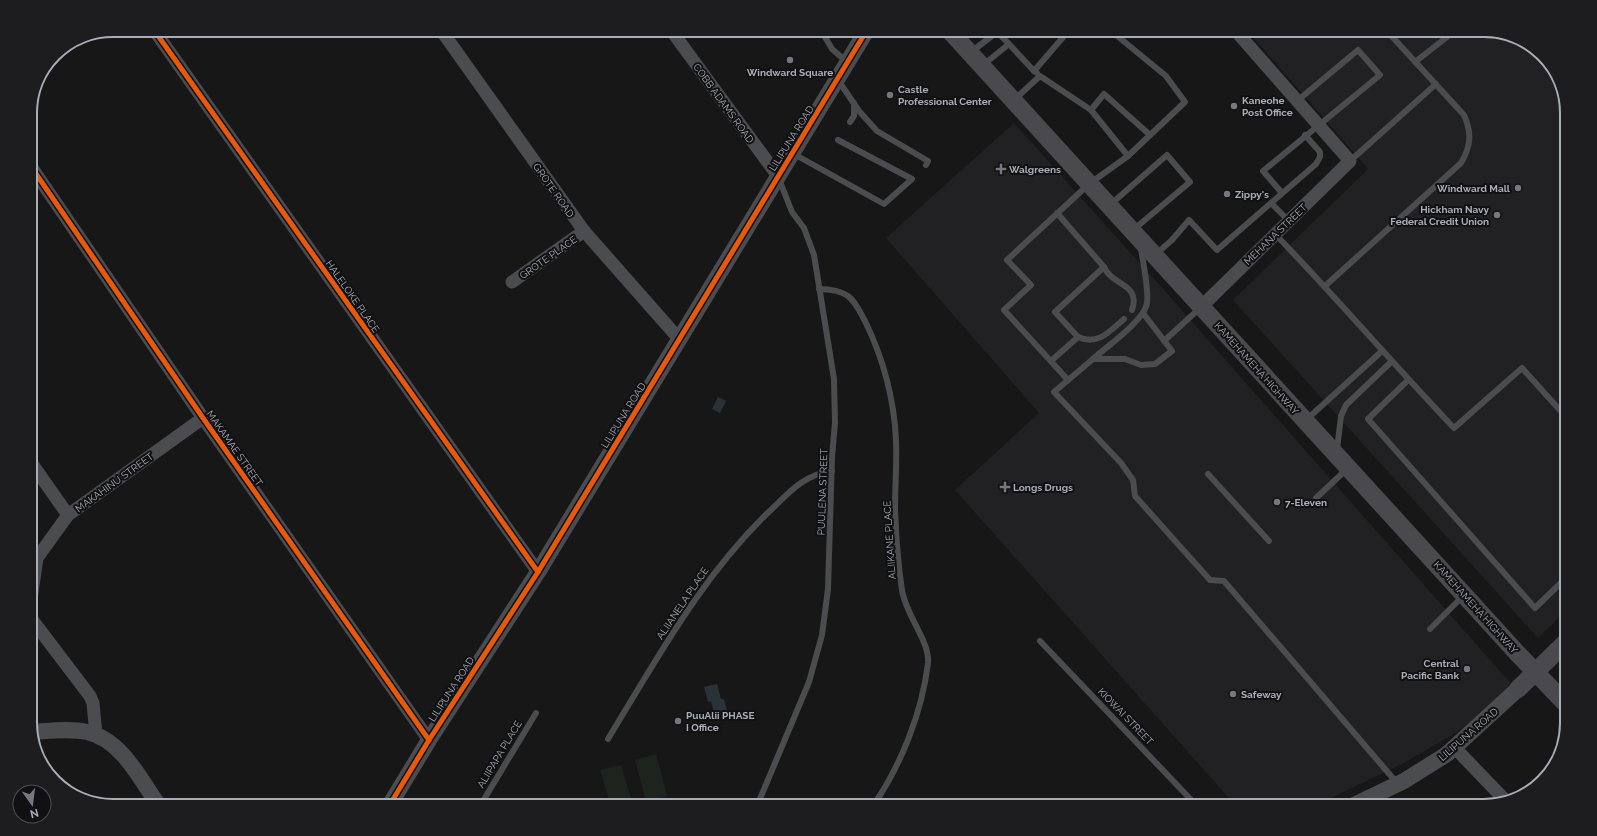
<svg xmlns="http://www.w3.org/2000/svg" width="1597" height="836" viewBox="0 0 1597 836" font-family="Raleway,sans-serif">
<rect width="100%" height="100%" fill="#171717"/>
<!-- built -->
<g fill="#212123">
<polygon points="1247,30 1484,30 1521,39 1553,67 1567,108 1567,610 1538,638 1233,300 1368,169"/>
<polygon points="1014,123 1172,299 1514,687 1457,732 1404,763 1314,806 1236,806 955,490 1039,413 886,238"/>
</g>
<!-- green -->
<g fill="#1d241e">
<polygon points="656,754 667,796 646,801 635,760"/>
<polygon points="621,765 633,805 611,806 600,770"/>
</g>
<!-- water -->
<g fill="#2a3239">
<polygon points="718,397 726,401 720,413 712,409"/>
<polygon points="717,684 721,699 724,699 728,714 715,717 711,701 708,702 704,687"/>
</g>
<g fill="none" stroke-linecap="round" stroke-linejoin="round">
<!-- service -->
<g stroke="#4b4c50" stroke-width="6">
<polyline points="821,30 832,49 847,62"/>
<polyline points="995,30 1009,44"/>
<polyline points="1110,30 1166,76 1185,102 1128,156"/>
<polyline points="971,52 997,32"/>
<polyline points="1415,62 1456,30"/>
<polyline points="983,65 1009,44 1034,71"/>
<polyline points="1037,73 1034,71 1065,35 1081,30"/>
<polyline points="838,80 859,111 877,131 928,161 926,165"/>
<polyline points="1015,99 1040,76 1091,110 1128,156 1089,184 1007,260 1031,285 1004,310 1068,380"/>
<polyline points="1091,110 1104,94 1150,135"/>
<polyline points="850,122 854,116 854,103"/>
<polyline points="792,153 884,204 912,179 838,140"/>
<polyline points="1350,161 1436,84"/>
<polyline points="1282,193 1263,171 1380,75 1358,50 1297,101"/>
<polyline points="1111,204 1167,155 1190,182 1133,230"/>
<polyline points="1289,221 1271,203 1316,164 1320,157 1320,152 1305,135"/>
<path d="M1275 234C1336 297 1393 364 1454 428L1522 368 1567 418"/>
<polyline points="1155,255 1172,240 1189,220 1217,250 1271,203"/>
<path d="M1104 267C1112 286 1141 283 1132 310"/>
<path d="M1325 286 1461 163C1471 146 1472 133 1464 115L1386 30"/>
<path d="M819 289C830 289 839 290 848 296 856 302 860 312 865 321 883 358 894 398 896 440 897 463 895 486 895 509 896 536 898 564 902 590 906 616 930 641 928 663 922 713 901 765 873 806"/>
<polyline points="1143,313 1172,351 1155,364 1141,365 1125,359 1093,359 1054,392 1121,463 1133,480 1135,496 1210,580 1224,581 1397,783"/>
<path d="M1078 337C1098 346 1110 331 1124 319"/>
<polyline points="1164,341 1200,308"/>
<path d="M1093 359C1106 347 1145 320 1147 303 1149 289 1143 263 1141 248"/>
<polyline points="1051,361 1078,337 1055,312 1104,267 1057,213"/>
<polyline points="1408,380 1368,419 1535,608 1567,577"/>
<polyline points="1306,420 1382,351"/>
<polyline points="1337,450 1341,416 1346,405 1391,362"/>
<polyline points="1208,474 1269,541"/>
<polyline points="1316,498 1347,469"/>
<polyline points="1430,629 1463,596"/>
<polyline points="1040,641 1197,806"/>
<path d="M608 739C658 657 704 572 775 506 792 489 807 474 832 471"/>
<polyline points="480,806 536,713"/>
<polyline points="757,806 809,682 822,635 828,589 832,457 835,423 834,379 814,255 804,228 792,212 779,179"/>
</g>
<!-- minor -->
<g stroke="#4b4c50" stroke-width="13">
<polyline points="154,30 538,572"/>
<polyline points="441,30 584,231 680,340"/>
<polyline points="671,30 778,176"/>
<polyline points="30,165 203,418 429,740"/>
<polyline points="512,282 584,231"/>
<polyline points="1201,307 1350,161 1235,30"/>
<polyline points="30,461 68,515"/>
<polyline points="30,606 37,558 68,515 203,418"/>
<polyline points="30,617 90,696 93,703 96,735"/>
<polyline points="1455,748 1505,800"/>
</g>
<!-- tertiary -->
<g stroke="#4b4c50" stroke-width="16">
<path d="M31 732C49 731 70 728 87 732 122 740 140 779 159 806"/>
<polyline points="389,806 429,740 538,572 867,30"/>
<polyline points="1352,806 1404,781 1447,754 1518,689"/>
</g>
<!-- secondary -->
<g stroke="#4a4a4e" stroke-width="18">
<polyline points="949,30 1518,654 1567,705"/>
<polyline points="1518,689 1567,641"/>
</g>
<!-- cycleway casing -->
<g stroke="#111113" stroke-width="8">
<g id="cycleway">
<polyline points="154,30 538,572"/>
<polyline points="30,165 203,418 429,740"/>
<polyline points="389,806 429,740 538,572 867,30"/>
</g>
</g>
<!-- cycleway -->
<use href="#cycleway" stroke="#e8590c" stroke-width="5"/>
</g>
<!-- markers -->
<g fill="#757880" stroke="#111113" stroke-width="1.5">
<circle cx="790" cy="60" r="4"/>
<circle cx="890" cy="95" r="4"/>
<circle cx="1234" cy="106" r="4"/>
<path d="M999 163h4v4h4v4h-4v4h-4v-4h-4v-4h4z"/>
<circle cx="1518" cy="188" r="4"/>
<circle cx="1227" cy="194" r="4"/>
<circle cx="1497" cy="215" r="4"/>
<path d="M1003 481h4v4h4v4h-4v4h-4v-4h-4v-4h4z"/>
<circle cx="1277" cy="502" r="4"/>
<circle cx="1467" cy="669" r="4"/>
<circle cx="1233" cy="694" r="4"/>
<circle cx="678" cy="721" r="4"/>
</g>
<g text-anchor="middle" stroke-width="4" stroke-linejoin="round" paint-order="stroke">
<!-- poi labels -->
<g font-size="10" font-weight="bold" fill="#a8adb8" stroke="#111113" text-anchor="start">
<text x="790" y="76" text-anchor="middle">Windward Square</text>
<text x="898" y="93">Castle<tspan x="898" dy="12">Professional Center</tspan></text>
<text x="1242" y="104">Kaneohe<tspan x="1242" dy="12">Post Office</tspan></text>
<text x="1009" y="173">Walgreens</text>
<text x="1510" y="192" text-anchor="end">Windward Mall</text>
<text x="1235" y="198">Zippy's</text>
<text x="1489" y="213" text-anchor="end">Hickham Navy<tspan x="1489" dy="12">Federal Credit Union</tspan></text>
<text x="1013" y="491">Longs Drugs</text>
<text x="1285" y="506">7-Eleven</text>
<text x="1459" y="667" text-anchor="end">Central<tspan x="1459" dy="12">Pacific Bank</tspan></text>
<text x="1241" y="698">Safeway</text>
<text x="686" y="719">PuuAlii PHASE<tspan x="686" dy="12">I Office</tspan></text>
</g>
<!-- street labels -->
<g font-size="10" fill="#a8adb8" stroke="#111113">
<text transform="translate(724 103) rotate(54)" y="4">COBB ADAMS ROAD</text>
<text transform="translate(791 138) rotate(-58)" y="4">LILIPUNA ROAD</text>
<text transform="translate(554 190) rotate(55)" y="4">GROTE ROAD</text>
<text transform="translate(1275 234) rotate(-44)" y="4">MEHANA STREET</text>
<text transform="translate(548 257) rotate(-35)" y="4">GROTE PLACE</text>
<text transform="translate(353 296) rotate(55)" y="4">HALELOKE PLACE</text>
<text transform="translate(1257 368) rotate(48)" y="4">KAMEHAMEHA HIGHWAY</text>
<text transform="translate(623 415) rotate(-58)" y="4">LILIPUNA ROAD</text>
<text transform="translate(235 448) rotate(55)" y="4">MAKAMAE STREET</text>
<text transform="translate(114 482) rotate(-36)" y="4">MAKAHINU STREET</text>
<text transform="translate(822 492) rotate(-88)" y="4">PUULENA STREET</text>
<text transform="translate(889 540) rotate(-94)" y="4">ALIIKANE PLACE</text>
<text transform="translate(682 603) rotate(-56)" y="4">ALIIANELA PLACE</text>
<text transform="translate(1476 607) rotate(48)" y="4">KAMEHAMEHA HIGHWAY</text>
<text transform="translate(451 689) rotate(-57)" y="4">LILIPUNA ROAD</text>
<text transform="translate(1126 716) rotate(46)" y="4">KIOWAI STREET</text>
<text transform="translate(1468 734) rotate(-41)" y="4">LILIPUNA ROAD</text>
<text transform="translate(499 754) rotate(-59)" y="4">ALIIPAPA PLACE</text>
</g>
</g>
<!-- crop -->
<path d="M0 0H1597V836H0ZM113 37H1484A76 76 0 0 1 1560 113V723A76 76 0 0 1 1484 799H113A76 76 0 0 1 37 723V113A76 76 0 0 1 113 37Z" fill="#1d1d20" fill-rule="evenodd"/>
<path fill="none" stroke="#a8adb8" stroke-width="2" d="M113 37H1484A76 76 0 0 1 1560 113V723A76 76 0 0 1 1484 799H113A76 76 0 0 1 37 723V113A76 76 0 0 1 113 37Z"/>
<!-- north arrow -->
<g transform="translate(32 804) rotate(166)"><circle r="19" fill="#111113" stroke="#4d4f55"/>
<path d="M0-3L7 15L0 10L-7 15Z" fill="#757880"/>
<text y="-6" font-size="11" font-weight="bold" text-anchor="middle" fill="#a8adb8">N</text>
</g>
</svg>
